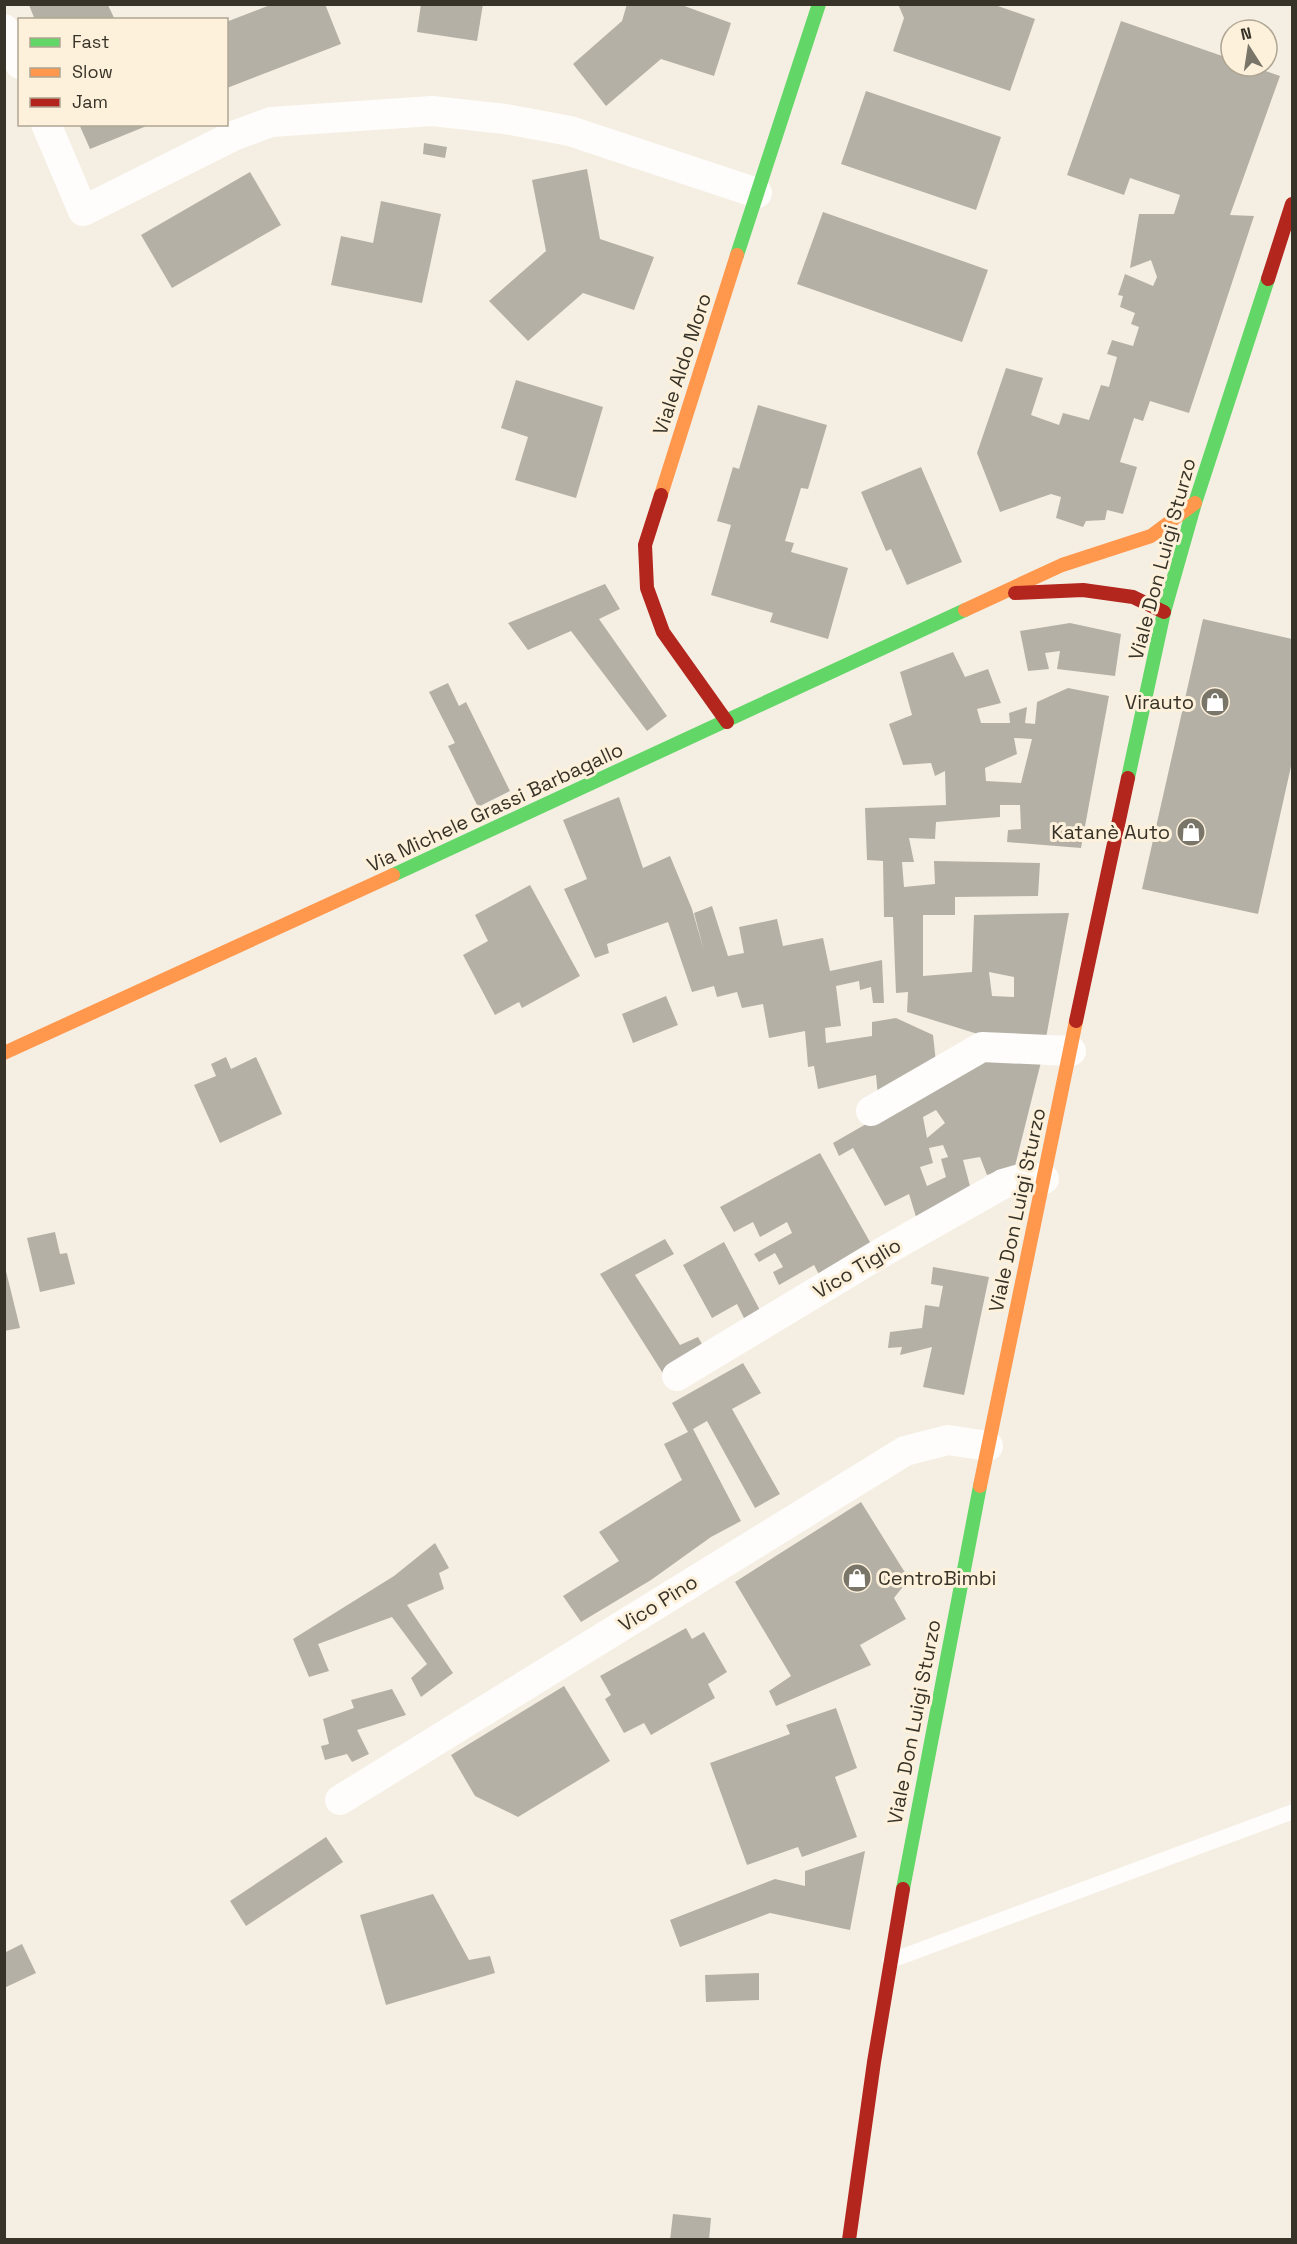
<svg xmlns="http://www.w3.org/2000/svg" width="1297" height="2244" viewBox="0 0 1297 2244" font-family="'Space Grotesk',sans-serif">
<rect width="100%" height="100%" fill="#f5efe3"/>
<!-- building -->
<g fill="#b5b0a5" fill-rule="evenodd">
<polygon points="273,4 325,4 341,44 227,88 226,22"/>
<polygon points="421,4 483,4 477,41 417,32"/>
<polygon points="627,4 679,4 731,23 714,76 661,59 606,106 573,64 622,21"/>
<polygon points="898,4 992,4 1035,19 1010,91 893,51 904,18"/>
<polygon points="29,5 108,5 115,20 35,20"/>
<polygon points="1121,21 1231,59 1231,66 1251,66 1280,76 1230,215 1254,216 1189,413 1150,401 1143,421 1134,418 1120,462 1137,467 1123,514 1107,510 1105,520 1086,521 1083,527 1056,518 1061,497 1051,494 1000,512 977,453 1006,368 1043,378 1031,415 1059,425 1063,413 1089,420 1101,385 1109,387 1117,357 1107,354 1112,340 1133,346 1139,327 1131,324 1135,313 1120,307 1123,296 1118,295 1125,274 1153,286 1157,277 1151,260 1130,268 1139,214 1174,214 1180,195 1130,178 1124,195 1067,175"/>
<polygon points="866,91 1001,137 976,210 841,164"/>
<polygon points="79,124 149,124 149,125 90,149"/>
<polygon points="424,143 447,147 445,158 423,154"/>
<polygon points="587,169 600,239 654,257 634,310 583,293 528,341 489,301 546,251 532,180"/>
<polygon points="250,172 281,225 172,288 141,235"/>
<polygon points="381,201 441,214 422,303 331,285 341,236 373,243"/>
<polygon points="823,212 988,270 962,342 797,284"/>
<polygon points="516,380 603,407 576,498 515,480 528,437 501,428"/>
<polygon points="758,405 827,425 808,489 801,488 785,541 794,543 791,552 848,568 828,639 770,622 773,613 711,595 731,525 717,521 733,467 739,469"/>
<polygon points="921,467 962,562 907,585 891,549 886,551 861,492"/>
<polygon points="605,584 620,609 599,619 667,716 647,731 571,631 528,650 508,623"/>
<polygon points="1203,619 1292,639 1291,689 1292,689 1292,762 1258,914 1142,889"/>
<polygon points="1070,623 1121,634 1115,676 1057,669 1060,651 1045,653 1049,669 1028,671 1020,631"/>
<path d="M953 652 965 677 988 669 1001 703 977 709 981 723H1010L1009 713 1027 707 1025 723 1035 724 1037 702 1068 688 1109 696 1081 848 1007 842 1008 830 1021 829 1020 805H1000V817L936 822 935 839 909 838 914 862H902L904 887 935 884 934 861 1040 863 1038 896 955 897V915H923V976L972 972 974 915 1069 913 1046 1038 981 1035 907 1012 908 992 896 993 893 917H884L883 861 867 860 865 808 946 805 945 771 935 776 931 763 903 765 889 724 912 715 900 672ZM1014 738 1032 739 1021 783 986 781 985 768 1017 754ZM989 972 1014 977V997L992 996Z"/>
<polygon points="448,683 459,706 466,702 510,791 478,807 448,746 455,743 429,692"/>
<polygon points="619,797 643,868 670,856 692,909 704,951 694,913 712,906 728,956 744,953 739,927 777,919 783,946 823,938 830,971 882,960 884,1003 873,1003 871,987 860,990 859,981 836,986 841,1026 825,1028 826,1043 872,1036 872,1022 896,1018 933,1035 936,1062 878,1097 876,1075 818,1089 814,1066 808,1067 805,1031 769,1038 763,1004 742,1008 737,992 717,997 714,986 692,992 668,922 607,944 609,953 595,958 564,889 587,879 563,820"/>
<polygon points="530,885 580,976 522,1008 519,1002 495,1015 463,955 488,941 475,915"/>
<polygon points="666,996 678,1025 633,1043 622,1014"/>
<polygon points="226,1057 231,1069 256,1057 282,1114 220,1143 194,1085 216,1076 211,1064"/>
<path d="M983 1057 1042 1058 1015 1166 987 1175 980 1157 963 1160 970 1186 917 1220 909 1194 885 1206 853 1148 839 1156 833 1143ZM936 1110 945 1123 927 1138 923 1117ZM943 1145 948 1157 941 1159 946 1177 927 1186 920 1167 933 1163 929 1148Z"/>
<polygon points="820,1153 875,1251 822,1280 814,1265 779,1285 773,1272 783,1267 775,1253 759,1262 754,1254 792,1233 787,1222 760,1237 753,1222 734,1232 720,1207"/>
<polygon points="55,1232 60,1254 67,1253 75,1284 40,1292 27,1238"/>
<polygon points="665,1239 674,1254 635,1275 680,1345 698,1337 706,1351 664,1375 600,1274"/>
<polygon points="724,1242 763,1316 747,1324 737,1304 712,1318 683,1265"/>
<polygon points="4,1263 20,1328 4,1331"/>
<polygon points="933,1267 989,1277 964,1395 923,1387 932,1347 900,1355 902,1347 888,1348 890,1332 922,1328 925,1305 939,1307 943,1286 931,1284"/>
<polygon points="743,1363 761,1393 732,1409 780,1494 755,1508 707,1421 693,1429 741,1521 711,1537 651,1580 581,1622 563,1596 619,1561 599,1532 682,1480 664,1444 688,1432 672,1403"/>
<polygon points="861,1502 909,1579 894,1598 906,1619 860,1645 871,1665 776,1706 769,1691 791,1676 735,1582"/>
<polygon points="435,1543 449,1568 439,1573 444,1589 407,1605 453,1673 421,1697 411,1678 427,1664 392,1617 318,1644 329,1671 309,1677 293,1639 394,1576"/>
<polygon points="686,1628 692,1639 704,1632 727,1672 708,1684 715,1698 651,1735 644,1723 624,1733 605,1699 611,1695 600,1676"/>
<polygon points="564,1686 610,1761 518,1817 475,1796 451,1755"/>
<polygon points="392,1689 406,1715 357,1730 369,1754 352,1762 347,1754 325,1760 321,1746 329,1744 323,1719 354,1708 351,1700"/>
<polygon points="836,1708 857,1768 835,1777 857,1837 802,1857 798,1847 747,1865 710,1763 790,1734 786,1725"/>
<polygon points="326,1837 343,1862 246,1926 230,1901"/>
<polygon points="865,1851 850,1930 770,1913 680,1947 670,1920 775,1879 805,1886 805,1871"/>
<polygon points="433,1894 469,1960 490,1956 495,1973 386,2005 360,1915"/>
<polygon points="22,1944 36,1973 4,1988 4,1953"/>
<polygon points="759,1973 759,2000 706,2002 705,1975"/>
<polygon points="673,2214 711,2218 709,2240 670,2240"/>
</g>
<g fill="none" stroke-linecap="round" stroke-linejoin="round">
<!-- lane -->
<polyline stroke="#fefdfb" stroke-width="15" points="890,1961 1292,1812"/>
<!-- street -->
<g stroke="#fefdfb" stroke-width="30">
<polyline points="4,29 20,64"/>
<polyline points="46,124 83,211 233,136 271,122 432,111 505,119 570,131 757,193"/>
<polyline points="871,1111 982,1047 1071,1051"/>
<polyline points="677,1376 881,1253 1003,1184 1024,1178 1044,1179"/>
<polyline points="340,1800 905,1451 948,1440 988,1446"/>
</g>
<!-- fast -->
<g stroke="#63d668" stroke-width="14">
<polyline points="737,255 819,4"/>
<polyline points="1128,778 1164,612 1195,503 1268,279"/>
<polyline points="393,875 965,610"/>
<polyline points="903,1889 980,1486"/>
</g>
<!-- slow -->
<g stroke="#ff974d" stroke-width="14">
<polyline points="661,495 737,255"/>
<polyline points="965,610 1062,565 1151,536 1195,503"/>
<polyline points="4,1053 393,875"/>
<polyline points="980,1486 1076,1021"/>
</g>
<!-- jam -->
<g stroke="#b3261e" stroke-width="14">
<polyline points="1268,279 1292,204"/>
<polyline points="661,495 645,545 647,588 663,632 727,722"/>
<polyline points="1015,593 1083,590 1133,597 1164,612"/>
<polyline points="1076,1021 1128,778"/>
<polyline points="849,2240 874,2062 903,1889"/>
</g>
</g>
<!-- icons -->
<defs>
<g id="shop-disc" transform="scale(1.5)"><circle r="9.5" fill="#7a7569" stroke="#fdf1db"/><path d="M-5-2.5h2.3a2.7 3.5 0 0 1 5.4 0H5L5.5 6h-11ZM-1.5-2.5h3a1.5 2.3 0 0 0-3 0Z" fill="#fff"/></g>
</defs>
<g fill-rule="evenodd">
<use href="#shop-disc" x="1215" y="702"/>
<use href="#shop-disc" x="1191" y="832"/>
<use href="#shop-disc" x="857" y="1578"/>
</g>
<g text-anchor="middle" stroke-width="6" stroke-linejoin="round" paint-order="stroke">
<!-- street labels -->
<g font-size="20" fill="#383328" stroke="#fdf1db">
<text transform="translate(682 364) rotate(-72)" y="7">Viale Aldo Moro</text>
<text transform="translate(1162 559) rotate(-75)" y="7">Viale Don Luigi Sturzo</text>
<text transform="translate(495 807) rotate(-25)" y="7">Via Michele Grassi Barbagallo</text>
<text transform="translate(1017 1210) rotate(-78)" y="7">Viale Don Luigi Sturzo</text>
<text transform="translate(857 1268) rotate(-31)" y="7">Vico Tiglio</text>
<text transform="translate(658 1603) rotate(-32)" y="7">Vico Pino</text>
<text transform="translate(914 1722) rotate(-79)" y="7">Viale Don Luigi Sturzo</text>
</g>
<!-- poi labels -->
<g font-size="20" fill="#383328" stroke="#fdf1db" text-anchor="end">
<text x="1194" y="709">Virauto</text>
<text x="1170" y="839">Katanè Auto</text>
<text x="878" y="1585" text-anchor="start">CentroBimbi</text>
</g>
</g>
<!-- border -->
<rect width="1297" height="2244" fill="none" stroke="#383328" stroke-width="12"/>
<!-- legend -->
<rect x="18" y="18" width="210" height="108" fill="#fdf1db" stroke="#aea593" stroke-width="1.5"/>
<rect x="30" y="38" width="30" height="9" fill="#63d668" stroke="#aea593" stroke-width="1.5"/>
<text x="72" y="48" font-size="18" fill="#383328">Fast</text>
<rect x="30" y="68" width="30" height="9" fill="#ff974d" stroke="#aea593" stroke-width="1.5"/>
<text x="72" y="78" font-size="18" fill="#383328">Slow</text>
<rect x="30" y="98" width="30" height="9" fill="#b3261e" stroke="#aea593" stroke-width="1.5"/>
<text x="72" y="108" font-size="18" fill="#383328">Jam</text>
<!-- north arrow -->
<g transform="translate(1249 48) rotate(348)"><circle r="28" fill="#fdf1db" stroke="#aea593" stroke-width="1.5"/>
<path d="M0-4.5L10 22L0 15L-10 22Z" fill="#7a7569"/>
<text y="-9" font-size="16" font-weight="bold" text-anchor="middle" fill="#383328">N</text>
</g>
</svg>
